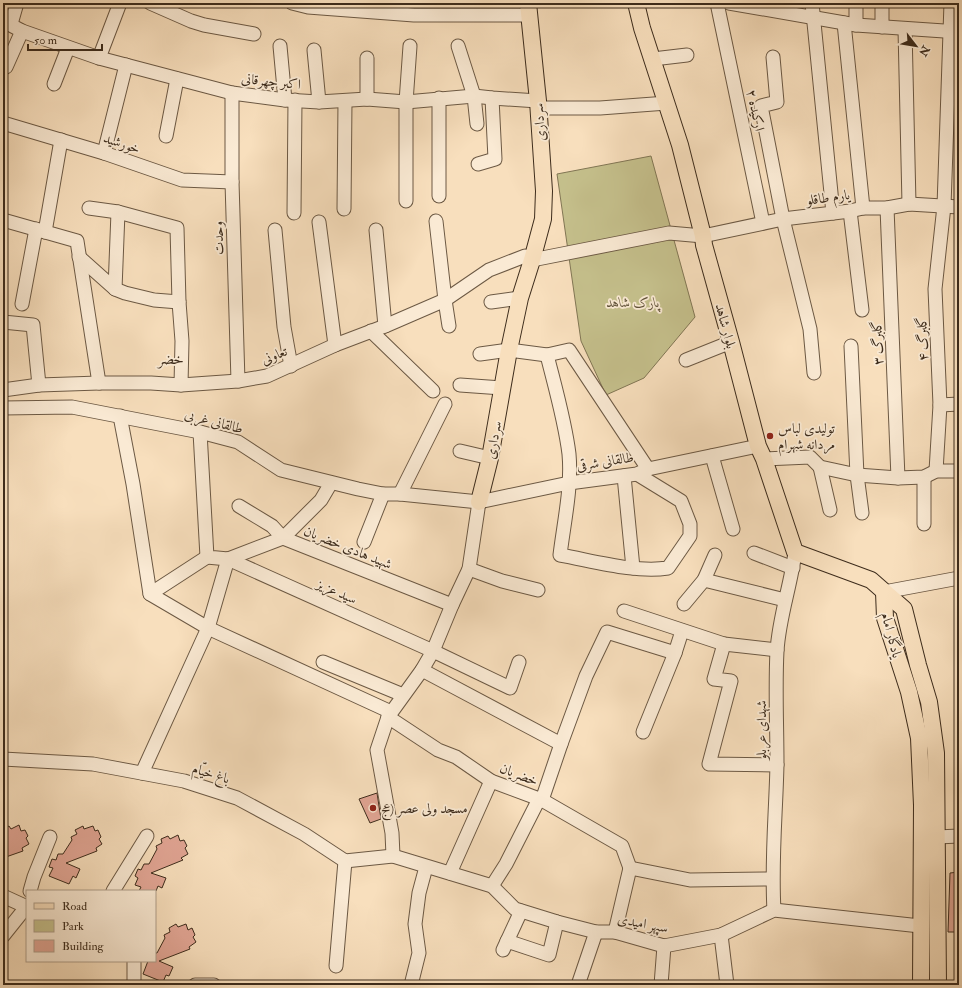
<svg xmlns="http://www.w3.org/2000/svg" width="962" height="988" viewBox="0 0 962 988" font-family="'IM FELL Double Pica',Amiri,serif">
<rect width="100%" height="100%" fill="#f8dfbd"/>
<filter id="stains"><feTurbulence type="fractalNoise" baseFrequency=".005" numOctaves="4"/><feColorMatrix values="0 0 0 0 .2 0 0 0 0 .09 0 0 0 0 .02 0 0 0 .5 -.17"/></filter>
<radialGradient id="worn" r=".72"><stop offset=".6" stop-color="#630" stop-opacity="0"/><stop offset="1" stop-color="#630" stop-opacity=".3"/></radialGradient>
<!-- green -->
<polygon fill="#c5c08c" stroke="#817654" points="651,156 695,317 644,378 606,395 581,341 557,174"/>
<!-- building -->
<g fill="#e1a594" stroke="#3d2c1c">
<polygon points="377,793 381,819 370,823 359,799"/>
<polygon points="19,825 21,831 25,830 28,836 26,838 29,844 22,848 23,851 3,858 3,829 9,826 11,829"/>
<polygon points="83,826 84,829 93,826 95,831 98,830 101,837 99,839 102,844 96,848 97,851 66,863 80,869 76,878 73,876 69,884 49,876 53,868 49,867 52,859 56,860 58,854 63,854 72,840 71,837 77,834 75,830"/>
<polygon points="178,835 180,841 184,840 187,846 185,848 188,854 181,858 183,860 151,873 166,878 162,888 158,886 156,891 139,891 141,887 135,885 138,878 135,876 138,869 141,870 144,864 149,864 157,849 156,846 162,843 161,839 168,836 170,839"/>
<polygon points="959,872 959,932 948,932 950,873"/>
<polygon points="176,924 178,927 186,924 188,930 192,928 195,935 193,937 196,942 189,947 190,949 159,961 173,967 169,976 166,975 163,982 143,974 148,961 155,961 155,953 157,953 165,938 164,935 170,932 169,928"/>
</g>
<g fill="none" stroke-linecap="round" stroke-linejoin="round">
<!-- minor casing -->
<g stroke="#6c5944" stroke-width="15">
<g id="minor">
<polyline points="150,3 191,21 204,25 254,34"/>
<polyline points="292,3 308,7 414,15 528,15"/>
<polyline points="717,3 763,223"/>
<polyline points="729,3 856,25 959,32"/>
<polyline points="812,3 833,213"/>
<polyline points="3,21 22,31 99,58 232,93 285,100 319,102 367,99 406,102 474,96 492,98 538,101"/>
<polyline points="844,23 863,208"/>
<polyline points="11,24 17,3"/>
<polyline points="856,25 856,3"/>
<polyline points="882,27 882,3"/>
<polyline points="905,29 909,204"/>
<polyline points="280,46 285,100"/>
<polyline points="458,46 474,96 477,124"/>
<polyline points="314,50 319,102"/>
<polyline points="773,57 777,102 761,106 783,219 810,329 814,373"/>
<polyline points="99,58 120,3"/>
<polyline points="367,58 367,99"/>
<polyline points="653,59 687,55"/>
<polyline points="6,67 22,31"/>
<polyline points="54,84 68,48"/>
<polyline points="232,93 232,182 238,381"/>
<polyline points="439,98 439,196"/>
<polyline points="539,108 600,108 667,103"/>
<polyline points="3,123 104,153 182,180 232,182"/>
<polyline points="166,136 177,79"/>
<polyline points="104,153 126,65"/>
<polyline points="478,164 495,159 492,98"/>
<polyline points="406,201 406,102 410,46"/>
<polyline points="89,208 118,212 177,228 179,302 182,341 181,385"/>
<polyline points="887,208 898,478"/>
<polyline points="344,209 345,101"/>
<polyline points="850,211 862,310"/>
<polyline points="294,213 295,100"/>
<polyline points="3,220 77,241 99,383"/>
<polyline points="436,221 445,300 449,326"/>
<polyline points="319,222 335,345"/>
<polyline points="275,230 284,327 291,366"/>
<polyline points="376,230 385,326"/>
<polyline points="45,232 61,140"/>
<polyline points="79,257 115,289 125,293 154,300 179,302"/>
<polyline points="115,289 118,212"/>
<polyline points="491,302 520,298"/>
<polyline points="22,304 36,229"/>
<polyline points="3,322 33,325 39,385"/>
<polyline points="371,331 433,391"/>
<polyline points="851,346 857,475 862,513"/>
<polyline points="480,354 509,350 547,355 569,350 648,469"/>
<path d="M547 355C555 387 565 421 569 454 572 487 564 522 560 555 594 561 635 573 668 568L690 536V524L681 501 637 474"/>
<polyline points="686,360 731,342"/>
<polyline points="460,385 502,388"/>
<polyline points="3,390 39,385 99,383 151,383 181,385 238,381 267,376 335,345 385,326 445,300 489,270 525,256 532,260 669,233 703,236 783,219 850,211 863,208 887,208 909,204 959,207"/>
<polyline points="940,405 959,404"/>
<polyline points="3,408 72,407 200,432 238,442 281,470 358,489 383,494 400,494 479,502 569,483 637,474 648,469 758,446"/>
<polyline points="120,416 133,484 150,594 208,628 391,712"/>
<polyline points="200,432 207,557 228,559 433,651 510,688 519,662"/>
<polyline points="460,451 490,458"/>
<polyline points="712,456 733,529"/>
<polyline points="764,459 810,457 820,467 857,475 898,478 924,477 936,471 959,471"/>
<polyline points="820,467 830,510"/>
<polyline points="936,471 940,405 935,289 944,206 951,3"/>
<polyline points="624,476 633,568"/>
<polyline points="924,477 924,524"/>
<polyline points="400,494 445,404"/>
<polyline points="239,506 272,526 283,538 452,605"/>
<polyline points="364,542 383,494"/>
<polyline points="754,553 793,568"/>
<polyline points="228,559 283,538 321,500 331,483"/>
<polyline points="469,569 502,581 538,590"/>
<polyline points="704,580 785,600"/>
<polyline points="884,592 959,578"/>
<polyline points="150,594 207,557"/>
<polyline points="684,604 704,580 715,555"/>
<polyline points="624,611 724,644 777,650"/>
<polyline points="724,644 714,679 731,681 709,764 777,765"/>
<polyline points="323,662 403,695"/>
<polyline points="422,670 561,744"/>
<polyline points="388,717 438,750 456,757 491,781 542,800 622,846 630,868"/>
<polyline points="643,732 675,653 682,631"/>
<polyline points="3,759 93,764 184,781 237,798 304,834 345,861 393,856 492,886 515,909 557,922 596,932 615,932 664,946 721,935 774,910 920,926"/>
<polyline points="142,773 208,628 228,559"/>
<polyline points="937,837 959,836"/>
<polyline points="393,856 392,833 377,750 388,717 422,670 433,651 452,605 469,569 479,502"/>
<polyline points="630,868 690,880 772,879"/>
<polyline points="450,873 491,781"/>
<polyline points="492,886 506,864 537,803 542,800 561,744 586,676 607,632 675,653"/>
<polyline points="30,891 34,877 50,837"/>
<polyline points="113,891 147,836"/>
<polyline points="3,896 27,907"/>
<path d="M774 910C771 861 776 812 777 764 777 726 775 688 777 651 779 617 791 585 795 552"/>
<polyline points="615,932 630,868"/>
<polyline points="721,935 727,985"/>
<polyline points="3,936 27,906"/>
<polyline points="507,941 549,955 557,922"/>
<polyline points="503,950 521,911"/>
<polyline points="336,966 345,861"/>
<polyline points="134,985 134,961"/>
<polyline points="195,985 214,985"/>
<polyline points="411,985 419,953 415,924 419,893 426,867"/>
<polyline points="578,985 596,932"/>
<polyline points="661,985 664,946"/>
</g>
</g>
<!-- major casing -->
<g stroke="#3d2c1c" stroke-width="18">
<g id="major">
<polyline points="636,3 642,28 680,145 703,236 704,245 731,342 758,446 764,459 795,552 871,580 904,609 918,665 929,702 936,753 938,985"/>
<polyline points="479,502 490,458 509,350 520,298 532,260 543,219 544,191 538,101 528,3"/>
<polyline points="884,592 885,618 909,692 919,738 922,805 921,985"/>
</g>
</g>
<!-- minor -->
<use href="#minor" stroke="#faead4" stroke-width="13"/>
<!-- major -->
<use href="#major" stroke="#f8dfbd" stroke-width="16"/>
</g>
<!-- markers -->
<g fill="#8f2418" stroke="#faead4" stroke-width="1.5">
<circle cx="770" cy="436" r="4"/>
<circle cx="373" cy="808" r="4"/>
</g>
<g text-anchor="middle" stroke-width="3.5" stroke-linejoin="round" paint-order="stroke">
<!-- street labels -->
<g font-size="14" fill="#3d2c1c" stroke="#faead4">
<text transform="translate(271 81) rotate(6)" y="5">اکبر چهرقانی</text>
<text transform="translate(756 110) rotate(78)" y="5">ارکیده ۲</text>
<text transform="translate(539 122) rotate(-94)" y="5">سرداری</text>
<text transform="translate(122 143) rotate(19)" y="5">خورشید</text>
<text transform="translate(828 197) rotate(-8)" y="5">یارم طاقلو</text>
<text transform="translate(218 238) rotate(-92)" y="5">وحدت</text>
<text transform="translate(726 326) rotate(75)" y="5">بلوار شاهد</text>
<text transform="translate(922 339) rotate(-92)" y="5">گلبرگ ۴</text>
<text transform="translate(877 343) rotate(-92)" y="5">گلبرگ ۳</text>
<text transform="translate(274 355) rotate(-22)" y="5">تعاونی</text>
<text transform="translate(214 421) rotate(15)" y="5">طالقانی غربی</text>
<text transform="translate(493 440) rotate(-80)" y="5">سرداری</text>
<text transform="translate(605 461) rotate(-9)" y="5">طالقانی شرقی</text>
<text transform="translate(348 547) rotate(22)" y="5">شهید هادی خضریان</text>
<text transform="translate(337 591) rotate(24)" y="5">سید عزیز</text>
<text transform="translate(892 635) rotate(75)" y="5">یادگار امام</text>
<text transform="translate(761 730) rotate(-90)" y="5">شهدای عربلو</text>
<text transform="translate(211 773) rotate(17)" y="5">باغ خیّام</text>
<text transform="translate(519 774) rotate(21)" y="5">خضریان</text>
<text transform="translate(643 923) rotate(11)" y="5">سپهر امیدی</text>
</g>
<!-- park labels -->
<g font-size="14" font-style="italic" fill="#5f5138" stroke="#faead4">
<text x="633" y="307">پارک شاهد</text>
</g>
<!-- poi labels -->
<g font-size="14" fill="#3d2c1c" stroke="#faead4" text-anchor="start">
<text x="778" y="433">تولیدی لباس<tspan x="778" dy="16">مردانه شهرام</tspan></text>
<text x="381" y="813">مسجد ولی عصر (عج</text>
</g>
<!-- neighbourhood labels -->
<g font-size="15" fill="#3d2c1c" stroke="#faead4">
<text x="171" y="364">خضر</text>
</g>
</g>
<!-- margin -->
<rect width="962" height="988" fill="none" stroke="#f8dfbd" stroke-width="16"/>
<rect x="4" y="4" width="954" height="980" fill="none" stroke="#3d2c1c" stroke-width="2"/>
<rect x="8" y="8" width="946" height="972" fill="none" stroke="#3d2c1c"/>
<!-- legend -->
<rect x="26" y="890" width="130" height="72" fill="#faead4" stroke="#ae9e8a"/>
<rect x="34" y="903" width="20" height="6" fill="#f8dfbd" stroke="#ae9e8a"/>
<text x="62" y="910" font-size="12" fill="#3d2c1c">Road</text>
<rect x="34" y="920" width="20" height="12" fill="#c5c08c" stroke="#ae9e8a"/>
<text x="62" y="930" font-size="12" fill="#3d2c1c">Park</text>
<rect x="34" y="940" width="20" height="12" fill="#e1a594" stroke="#ae9e8a"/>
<text x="62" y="950" font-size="12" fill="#3d2c1c">Building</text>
<!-- north arrow -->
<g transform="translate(916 46) rotate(121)" stroke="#faead4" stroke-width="3" paint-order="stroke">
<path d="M0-3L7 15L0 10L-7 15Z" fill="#3d2c1c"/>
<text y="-6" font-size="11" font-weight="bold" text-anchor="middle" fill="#3d2c1c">N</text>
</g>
<!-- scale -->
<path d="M28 44v6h74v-6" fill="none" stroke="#3d2c1c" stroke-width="2"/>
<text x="34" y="44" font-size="12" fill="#3d2c1c" stroke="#faead4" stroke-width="3" paint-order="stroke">50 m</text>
<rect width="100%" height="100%" filter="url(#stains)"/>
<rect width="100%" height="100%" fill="url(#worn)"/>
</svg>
